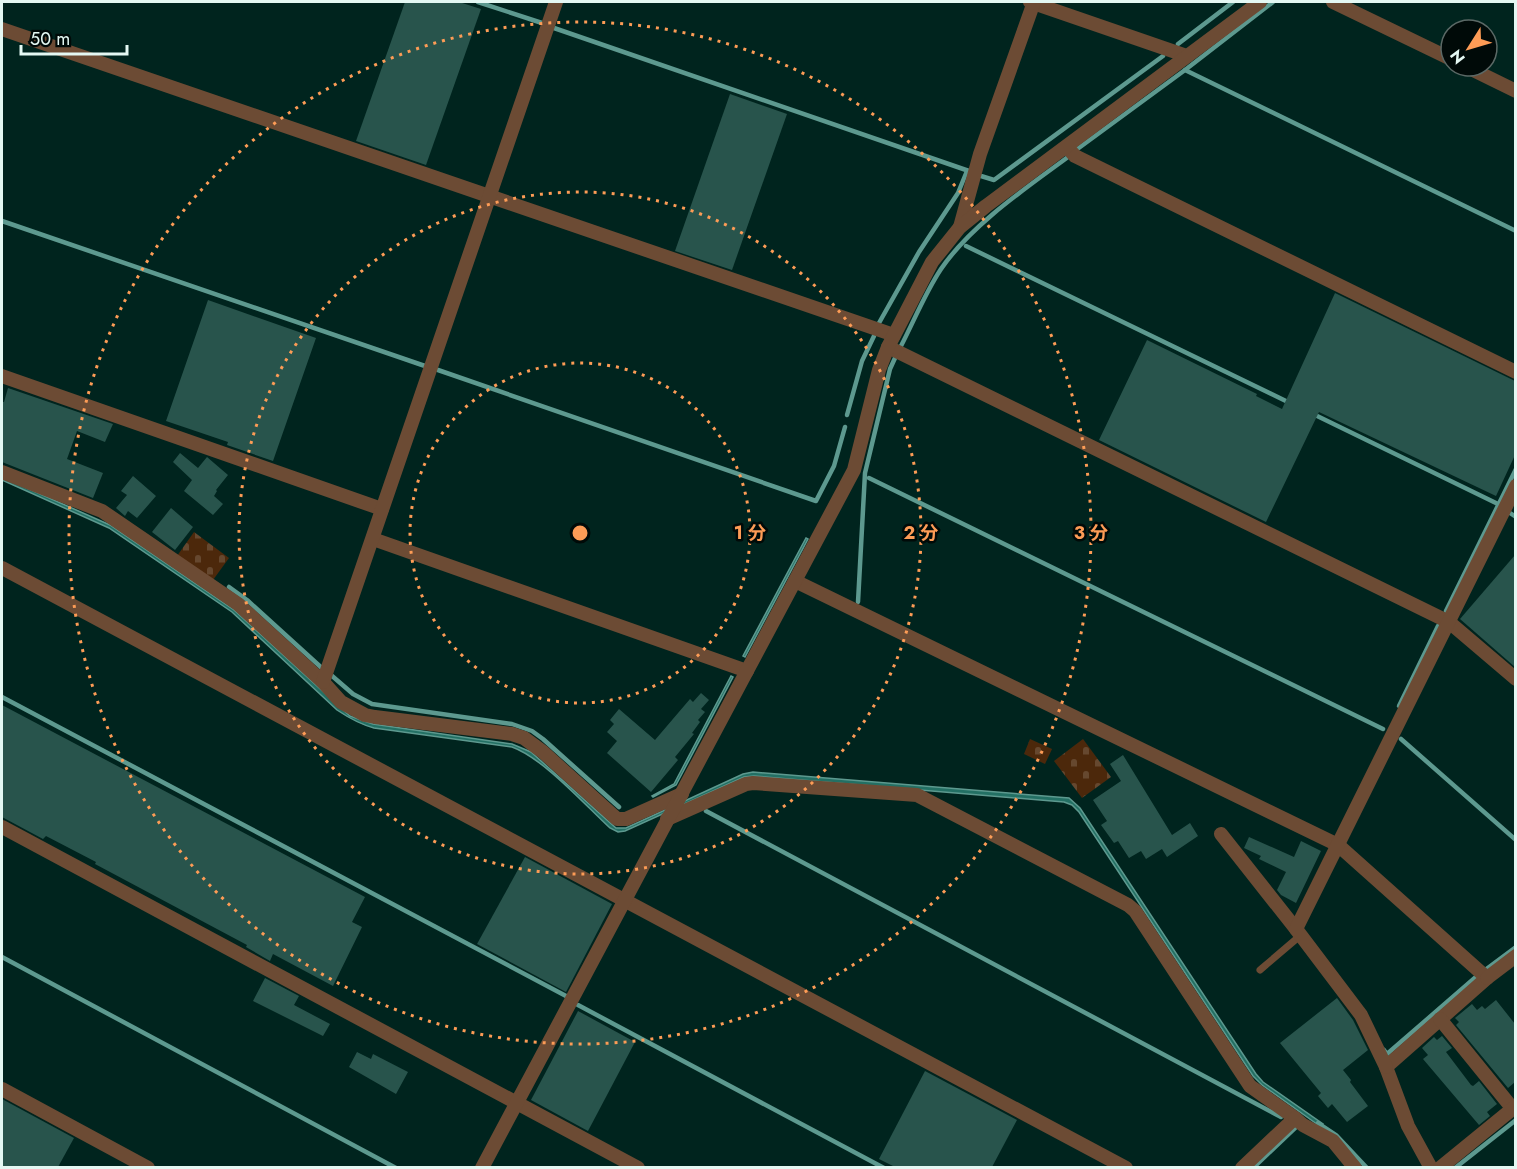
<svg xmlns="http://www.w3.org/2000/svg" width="1517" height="1169" viewBox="0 0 1517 1169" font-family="Jost,'Noto Sans JP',sans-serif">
<defs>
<pattern id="cemetery-stones" width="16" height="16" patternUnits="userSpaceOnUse" patternTransform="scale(1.5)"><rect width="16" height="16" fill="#4c280b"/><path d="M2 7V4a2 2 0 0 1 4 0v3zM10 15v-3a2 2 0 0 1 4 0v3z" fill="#66482f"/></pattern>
</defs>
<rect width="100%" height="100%" fill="#00241e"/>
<!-- cemetery -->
<g fill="url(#cemetery-stones)">
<polygon points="194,532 229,558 213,580 177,556"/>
<polygon points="1030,739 1052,749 1045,764 1024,754"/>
<polygon points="1083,739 1111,777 1082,798 1054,761"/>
</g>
<!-- water -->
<g fill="#237064" stroke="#5d998f" stroke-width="1.5">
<path d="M2 477 110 525 234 610 350 716 373 724 512 744 531 752 616 828H626L743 774 753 772 1069 798 1080 808 1256 1074 1263 1082 1323 1124 1321 1127 1262 1085 1253 1076 1079 812 1072 805 1064 802 754 776 744 777 625 831 618 832 610 828C584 804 543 758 512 747L374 728C359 724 349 718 337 710L232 612 109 528 2 480Z"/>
<polygon points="806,538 808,539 745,657 743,656"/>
<polygon points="731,676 733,677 676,785 653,797 652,796 674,784"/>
</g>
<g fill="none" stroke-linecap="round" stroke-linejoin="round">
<!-- stream -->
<g stroke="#5d998f" stroke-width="4.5">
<polyline points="478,2 542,23"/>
<polyline points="554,28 969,171"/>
<polyline points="1178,44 1233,2"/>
<polyline points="1185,70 1516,231"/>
<polyline points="1076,150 1185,70 1273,2"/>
<polyline points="981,176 994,180 1163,56"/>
<polyline points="2,221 425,366"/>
<polyline points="966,246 1290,403"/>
<polyline points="879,323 919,252 958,193 967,171"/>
<path d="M901 346C914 321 925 293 941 269 971 225 1026 188 1068 157"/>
<polyline points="438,370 816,501 834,466 845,427"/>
<polyline points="1311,413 1498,504"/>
<polyline points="847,415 862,361 874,336"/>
<polyline points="869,478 1383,729"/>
<polyline points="1510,513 1516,517"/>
<polyline points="229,587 247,600 324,670"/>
<polyline points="858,602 865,473 890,369 895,358"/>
<polyline points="1446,611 1516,469"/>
<polyline points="331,675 353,694 372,704 512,724 532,731 543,739 619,807"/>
<polyline points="2,697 566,996"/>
<polyline points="1399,706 1438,626"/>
<polyline points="1401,739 1516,840"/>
<polyline points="706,811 1281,1117"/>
<polyline points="2,957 396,1168"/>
<polyline points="578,1005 884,1168"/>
<polyline points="1384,1050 1387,1054 1477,976 1516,947"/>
<polyline points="1318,1123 1336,1135 1367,1168"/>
<polyline points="1253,1168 1296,1127"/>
<polyline points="1455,1168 1516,1120"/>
</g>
</g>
<!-- building -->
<g fill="#28544c">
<polygon points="405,2 459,2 481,9 426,165 356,141"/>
<polygon points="730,94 787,114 732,270 675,251"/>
<polygon points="1335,293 1515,381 1515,455 1496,496 1319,412 1266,522 1099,440 1147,340 1257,394 1256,396 1282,409"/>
<polygon points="208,300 316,338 273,461 227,445 228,442 166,421"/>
<polygon points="8,388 113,424 105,442 77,431 67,459 103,473 93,498 2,462 2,402 4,402"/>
<polygon points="180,453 198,468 207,457 228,475 216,490 217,491 214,496 223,504 213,515 184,491 192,480 173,462"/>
<polygon points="133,476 156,496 137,518 128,511 125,516 116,508 127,495 121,491"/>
<polygon points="171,508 193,527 175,550 152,532"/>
<polygon points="1515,555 1515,667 1460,619"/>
<polygon points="701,693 709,700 701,709 705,712 698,720 700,722 692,733 694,734 675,757 678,760 651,792 607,753 617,741 607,732 614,724 610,720 619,709 655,740 690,699 693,702"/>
<polygon points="2,705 365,897 352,922 362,927 333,986 273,954 270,961 246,947 247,945 95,864 96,862 46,836 43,839 2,817"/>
<polygon points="1123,755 1172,835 1190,823 1198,836 1167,857 1162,849 1146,859 1141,851 1129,858 1118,841 1114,843 1101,825 1107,821 1093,800 1121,781 1110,764"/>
<polygon points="1249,837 1294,857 1301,841 1321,851 1296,903 1281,895 1277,890 1286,872 1259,859 1261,856 1244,848"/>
<polygon points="525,857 612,904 566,992 477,944"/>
<polygon points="265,978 299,996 294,1005 330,1024 323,1036 253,1001"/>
<polygon points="1337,998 1353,1020 1368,1050 1343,1070 1351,1080 1350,1082 1368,1106 1347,1122 1332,1104 1328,1108 1318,1096 1321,1093 1280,1043"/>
<polygon points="1496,1000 1515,1024 1515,1082 1508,1088 1456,1025 1459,1022 1455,1018 1472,1004 1477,1010 1482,1006 1485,1009"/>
<polygon points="578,1011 635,1042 588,1131 531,1100"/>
<polygon points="1442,1036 1452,1048 1446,1052 1471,1085 1473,1086 1479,1081 1497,1104 1487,1112 1490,1116 1479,1125 1423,1059 1428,1055 1422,1048 1434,1037 1437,1040"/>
<polygon points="357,1052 371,1059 373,1054 408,1072 396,1094 349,1067"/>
<polygon points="925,1071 1017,1120 992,1167 895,1167 879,1159"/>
<polygon points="2,1099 74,1138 58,1167 2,1167"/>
</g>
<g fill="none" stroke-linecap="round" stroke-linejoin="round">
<!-- lane -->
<polyline stroke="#6c4b34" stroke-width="7" points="1260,970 1301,935"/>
<!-- street -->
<g stroke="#6c4b34" stroke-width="14">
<polyline points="1030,2 1187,56"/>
<polyline points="1333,2 1451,59"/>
<polyline points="2,29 894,335"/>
<polyline points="1465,66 1516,91"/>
<polyline points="1067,147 1075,156 1516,372"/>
<polyline points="960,227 980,154 1034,2"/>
<polyline points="888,347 1449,622 1516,679"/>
<polyline points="2,376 382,509"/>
<polyline points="2,472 102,511 238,604 323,682 341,702 365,715 375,717 512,734 524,738 543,752 617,819 626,819 682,794"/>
<polyline points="373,539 747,671"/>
<polyline points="2,568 1126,1168"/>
<polyline points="795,581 1338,845 1487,978 1386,1067 1408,1126 1431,1168"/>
<polyline points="323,682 556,2"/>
<polyline points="667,819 746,784 753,783 917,795 1128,905 1135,911 1250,1086 1295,1118 1242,1168"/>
<polyline points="2,827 638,1168"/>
<polyline points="1221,834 1296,929"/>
<polyline points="1487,978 1516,956"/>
<polyline points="1440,1019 1513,1109"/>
<polyline points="1386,1067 1361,1015 1296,929 1516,486"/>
<polyline points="2,1089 148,1168"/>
<polyline points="1295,1118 1303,1125 1333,1141 1355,1168"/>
<polyline points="482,1168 854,470 879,370 888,347 932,262 960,227 986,206 1260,2"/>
<polyline points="1440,1168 1516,1106"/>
</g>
</g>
<!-- distance rings -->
<g fill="none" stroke="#fd9c56" stroke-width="3" stroke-dasharray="3 6">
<circle cx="580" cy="533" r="170"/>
<circle cx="580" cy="533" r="341"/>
<circle cx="580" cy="533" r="511"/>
</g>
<circle cx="580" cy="533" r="9" fill="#fd9c56" stroke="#000a08" stroke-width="3"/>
<g font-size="18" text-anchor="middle" font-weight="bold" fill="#fd9c56" stroke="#000a08" stroke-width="5" stroke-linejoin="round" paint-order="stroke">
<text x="750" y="539">1 分</text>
<text x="921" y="539">2 分</text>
<text x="1091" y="539">3 分</text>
</g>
<!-- border -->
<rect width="1517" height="1169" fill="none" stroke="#e4f8f3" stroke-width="6"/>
<!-- north arrow -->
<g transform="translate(1469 48) rotate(233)"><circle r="28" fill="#000a08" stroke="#5b6966" stroke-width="1.5"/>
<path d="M0-4.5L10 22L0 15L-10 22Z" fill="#fd9c56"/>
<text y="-9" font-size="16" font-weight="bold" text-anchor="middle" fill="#e4f8f3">N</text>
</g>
<!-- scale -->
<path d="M21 45v9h106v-9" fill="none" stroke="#e4f8f3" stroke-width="3"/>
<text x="30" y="45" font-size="18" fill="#e4f8f3" stroke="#000a08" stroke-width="4.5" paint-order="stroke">50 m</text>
</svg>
